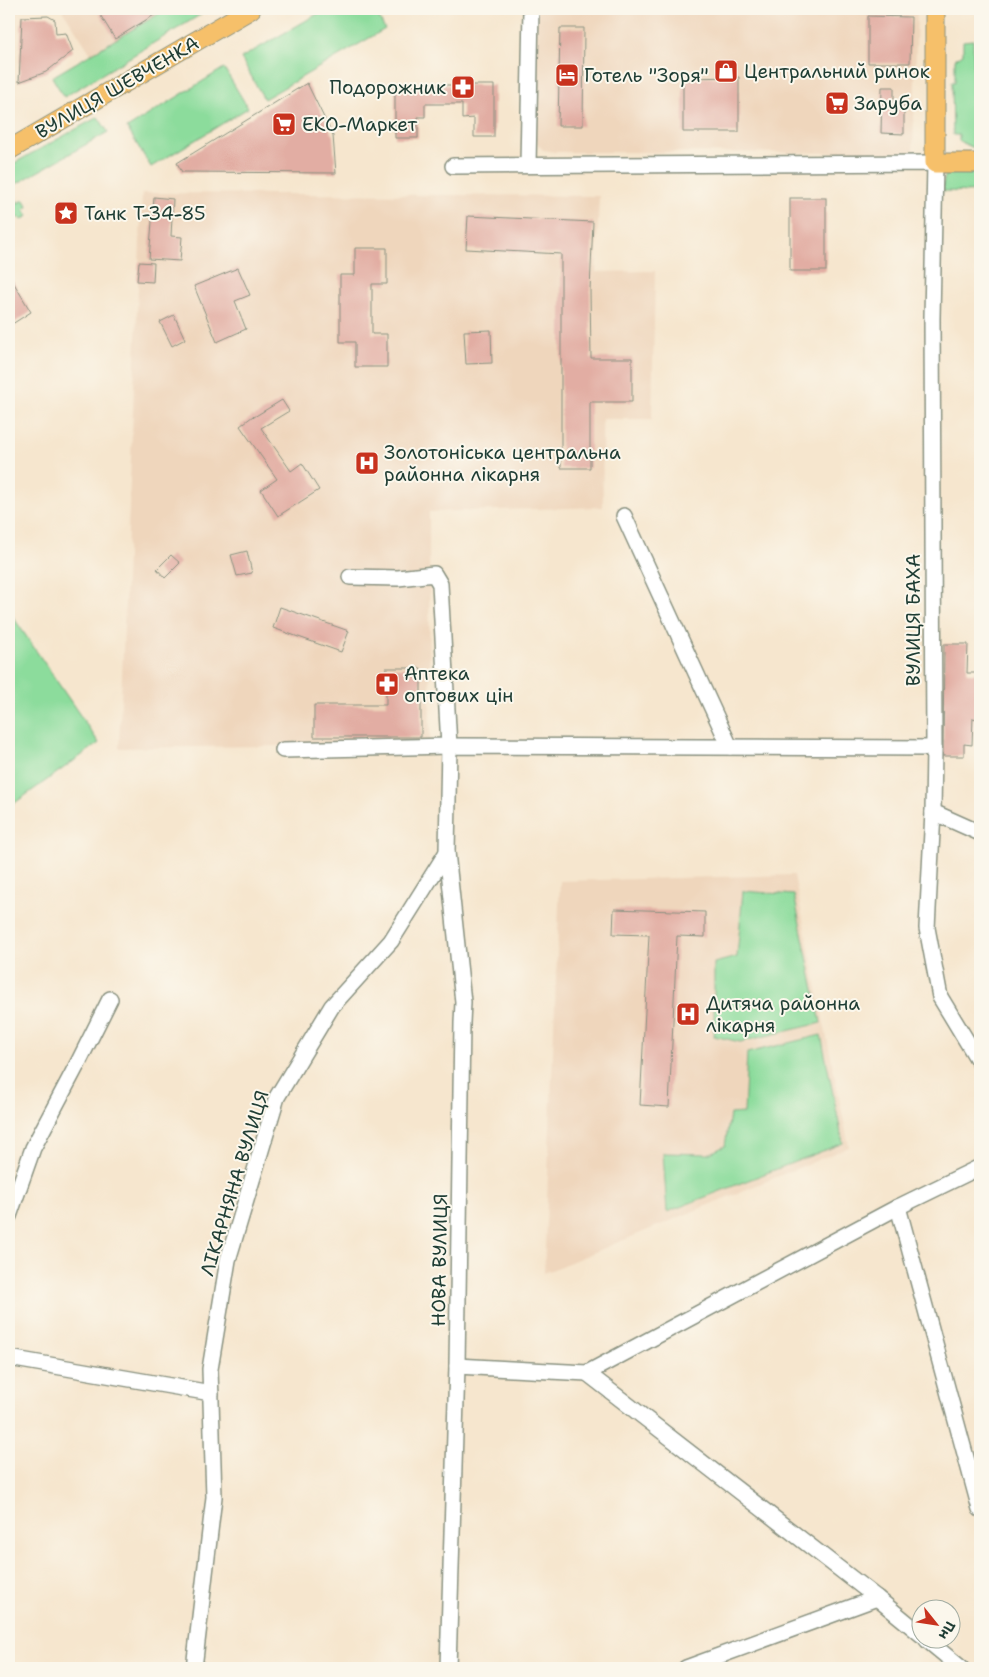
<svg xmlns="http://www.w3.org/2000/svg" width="989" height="1677" viewBox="0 0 989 1677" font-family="'Shantell Sans',sans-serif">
<rect width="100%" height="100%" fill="#fbf7ec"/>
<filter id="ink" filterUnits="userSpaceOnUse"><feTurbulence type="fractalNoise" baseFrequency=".02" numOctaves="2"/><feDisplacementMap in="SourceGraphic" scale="10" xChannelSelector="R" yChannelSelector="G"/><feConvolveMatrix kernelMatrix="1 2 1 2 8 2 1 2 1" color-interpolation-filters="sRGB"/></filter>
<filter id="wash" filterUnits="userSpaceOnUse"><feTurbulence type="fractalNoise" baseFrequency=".0096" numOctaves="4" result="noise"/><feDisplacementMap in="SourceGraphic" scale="20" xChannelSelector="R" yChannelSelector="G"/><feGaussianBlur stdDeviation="1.12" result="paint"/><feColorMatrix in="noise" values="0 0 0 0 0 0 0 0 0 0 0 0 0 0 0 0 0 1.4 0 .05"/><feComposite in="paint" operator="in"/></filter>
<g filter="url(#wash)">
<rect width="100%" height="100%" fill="#f6e6ce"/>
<!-- built -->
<g fill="#efd6bc">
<polygon points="62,9 167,9 91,54"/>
<polygon points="537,9 917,9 913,153 555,152 543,150 538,145 536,138"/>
<polygon points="142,193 599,196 596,272 655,271 652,419 602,419 603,507 429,512 430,744 119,748"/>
<polygon points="794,875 849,1147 544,1273 560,881"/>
</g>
<!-- green -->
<g fill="#8cdc9c" stroke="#568c68">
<polygon points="167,9 210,9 64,97 52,77"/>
<polygon points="326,9 374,9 385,29 264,99 241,58"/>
<polygon points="973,40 975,135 980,136 980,151 959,141 959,135 953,135 952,82 955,82 955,59 963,54 963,41"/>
<polygon points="224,68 248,108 151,167 127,128"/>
<polygon points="98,117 108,132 9,188 9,166"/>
<polygon points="955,173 980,173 980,192 943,191 943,183 946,174"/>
<polygon points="16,199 18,203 24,200 28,207 24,209 28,216 21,220 19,217 9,223 9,203"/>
<polygon points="9,611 99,743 9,807"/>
<polygon points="743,891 794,895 821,1023 740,1042 714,1036 714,963 737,957"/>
<polygon points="821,1035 843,1143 667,1212 663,1153 708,1154 725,1146 730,1114 744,1113 747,1053"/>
</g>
<g id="blocks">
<!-- building -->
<g fill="#e2ada3">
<polygon points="105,9 164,9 115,39 99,13"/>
<polygon points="48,16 55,20 56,34 66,33 73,51 46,72 19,82 22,17"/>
<polygon points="868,16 911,17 910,63 868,63"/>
<polygon points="560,28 584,28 583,126 558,126"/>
<polygon points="739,77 739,132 683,132 683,78"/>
<polygon points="307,83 333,136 336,173 182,172 177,163"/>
<polygon points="395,85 494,85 494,137 474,137 474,118 462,119 462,104 425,104 425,117 418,117 418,138 395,138"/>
<polygon points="882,87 894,87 894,103 904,103 904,134 881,133"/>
<polygon points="154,197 173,199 171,236 182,237 180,261 149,259"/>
<rect x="790" y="198" width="36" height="73"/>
<polygon points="468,216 593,222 590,290 591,358 632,358 632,402 590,402 590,468 561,468 561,254 466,249"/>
<polygon points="355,248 387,248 387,284 372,284 372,334 387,334 387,367 355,367 355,342 340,342 340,275 355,275"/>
<polygon points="139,262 154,263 153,282 137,281"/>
<polygon points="238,268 250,295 235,301 246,329 217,342 194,286"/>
<polygon points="9,275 31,312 9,326"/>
<polygon points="174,315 185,339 172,346 160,322"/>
<polygon points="491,330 492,363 466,364 464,331"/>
<polygon points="282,400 289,411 261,428 291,471 302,463 319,490 278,516 261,490 277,479 240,426 253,416 254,417"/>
<polygon points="247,551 252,573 237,576 231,555"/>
<polygon points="171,555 180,563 165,578 157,569"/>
<polygon points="280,607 349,631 341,652 273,628"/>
<polygon points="944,644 968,644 967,673 980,673 980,693 978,693 977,719 973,718 972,745 964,744 964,756 943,756"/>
<polygon points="386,668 421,668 421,737 314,737 314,705 386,705"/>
<polygon points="614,909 705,912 705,937 677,936 669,1107 640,1105 649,935 613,934"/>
</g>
</g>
</g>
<g filter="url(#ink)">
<use href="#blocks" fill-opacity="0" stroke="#8a9281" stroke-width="1"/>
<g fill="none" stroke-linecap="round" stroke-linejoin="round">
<!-- minor casing -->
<g stroke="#8a9281" stroke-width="18">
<g id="minor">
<polyline points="528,165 531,9"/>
<polyline points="453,166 935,163 932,318 934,748 933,812 927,928 940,997 980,1063"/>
<polyline points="624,516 730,747"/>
<polyline points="350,577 398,578 434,574 440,584 449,746 447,852 463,1002 462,1023 457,1366 448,1668"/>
<polyline points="283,750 449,746 934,748"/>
<polyline points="933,812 980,833"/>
<polyline points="898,1207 980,1509"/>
<polyline points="9,1216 33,1148 78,1063 110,999"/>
<polyline points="9,1358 211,1393"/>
<polyline points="457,1366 587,1373 898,1207 980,1167"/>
<polyline points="587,1373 877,1598 922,1635"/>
<polyline points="927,1640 961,1668"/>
<polyline points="194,1668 214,1497 210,1369 228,1260 277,1097 332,1006 391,941 447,852"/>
<polyline points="686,1668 877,1598"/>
</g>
</g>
<!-- major casing -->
<g stroke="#8a9281" stroke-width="21">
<g id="major">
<polyline points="935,9 935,163 980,163"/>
<polyline points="9,150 251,9"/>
</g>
</g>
<!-- minor -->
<use href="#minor" stroke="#fff" stroke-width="15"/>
<!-- major -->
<use href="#major" stroke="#f6c06b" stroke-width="19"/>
</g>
</g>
<!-- icons -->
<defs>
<g id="shop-square" transform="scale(1.25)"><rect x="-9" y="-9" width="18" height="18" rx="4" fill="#c8321e" stroke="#fbf7ec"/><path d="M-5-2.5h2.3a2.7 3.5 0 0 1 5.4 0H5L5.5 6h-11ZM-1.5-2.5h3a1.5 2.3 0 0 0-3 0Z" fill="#fff"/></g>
<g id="hotel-square" transform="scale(1.25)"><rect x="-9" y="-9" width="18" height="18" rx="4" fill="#c8321e" stroke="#fbf7ec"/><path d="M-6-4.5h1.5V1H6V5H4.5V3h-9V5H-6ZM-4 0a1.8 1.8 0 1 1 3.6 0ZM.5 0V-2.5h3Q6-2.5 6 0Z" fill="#fff"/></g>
<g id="pharmacy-square" transform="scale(1.25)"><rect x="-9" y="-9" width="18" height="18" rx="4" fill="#c8321e" stroke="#fbf7ec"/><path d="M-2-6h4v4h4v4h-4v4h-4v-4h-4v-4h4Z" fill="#fff"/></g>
<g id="supermarket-square" transform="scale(1.25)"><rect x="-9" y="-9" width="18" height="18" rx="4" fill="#c8321e" stroke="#fbf7ec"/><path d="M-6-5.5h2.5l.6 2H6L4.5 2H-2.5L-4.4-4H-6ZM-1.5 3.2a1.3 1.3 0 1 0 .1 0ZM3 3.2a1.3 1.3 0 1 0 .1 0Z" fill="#fff"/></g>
<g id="sight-square" transform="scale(1.25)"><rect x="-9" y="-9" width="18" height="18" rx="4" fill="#c8321e" stroke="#fbf7ec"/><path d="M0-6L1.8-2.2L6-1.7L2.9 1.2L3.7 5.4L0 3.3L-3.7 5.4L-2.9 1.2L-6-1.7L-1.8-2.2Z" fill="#fff"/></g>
<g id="hospital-square" transform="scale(1.25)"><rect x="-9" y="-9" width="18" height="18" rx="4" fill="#c8321e" stroke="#fbf7ec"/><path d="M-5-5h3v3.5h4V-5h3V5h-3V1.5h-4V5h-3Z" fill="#fff"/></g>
</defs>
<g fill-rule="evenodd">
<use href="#shop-square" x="726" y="71"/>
<use href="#hotel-square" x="567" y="75"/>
<use href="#pharmacy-square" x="463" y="87"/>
<use href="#supermarket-square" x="837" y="103"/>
<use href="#supermarket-square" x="284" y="124"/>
<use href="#sight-square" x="66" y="213"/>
<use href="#hospital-square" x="367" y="463"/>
<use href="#pharmacy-square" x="387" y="684"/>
<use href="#hospital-square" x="688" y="1014"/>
</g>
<g text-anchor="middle" stroke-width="4" stroke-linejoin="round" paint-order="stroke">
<!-- poi labels -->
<g font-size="19" fill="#1f3d34" stroke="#fbf7ec" text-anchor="start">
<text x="744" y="78">Центральний ринок</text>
<text x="584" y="82">Готель "Зоря"</text>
<text x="446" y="94" text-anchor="end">Подорожник</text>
<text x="854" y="110">Заруба</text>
<text x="302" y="131">ЕКО-Маркет</text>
<text x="84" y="220">Танк Т-34-85</text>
<text x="384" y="459">Золотоніська центральна<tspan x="384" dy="22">районна лікарня</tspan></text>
<text x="404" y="680">Аптека<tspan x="404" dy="22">оптових цін</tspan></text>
<text x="706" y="1010">Дитяча районна<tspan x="706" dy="22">лікарня</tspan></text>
</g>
<!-- street labels -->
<g font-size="19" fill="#1f3d34" stroke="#fbf7ec">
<text transform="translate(117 87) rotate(-30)" y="7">ВУЛИЦЯ ШЕВЧЕНКА</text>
<text transform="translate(913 620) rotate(-90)" y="7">ВУЛИЦЯ БАХА</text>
<text transform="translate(234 1183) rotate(-73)" y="7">ЛІКАРНЯНА ВУЛИЦЯ</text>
<text transform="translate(439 1260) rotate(-89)" y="7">НОВА ВУЛИЦЯ</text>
</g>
</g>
<!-- margin -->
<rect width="989" height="1677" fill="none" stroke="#fbf7ec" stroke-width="30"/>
<!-- north arrow -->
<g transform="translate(936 1624) rotate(120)"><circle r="24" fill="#fbf7ec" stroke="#a3ada2"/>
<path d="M0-4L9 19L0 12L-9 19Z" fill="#c8321e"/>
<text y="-8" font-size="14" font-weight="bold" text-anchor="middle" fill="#1f3d34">Пн</text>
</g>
</svg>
